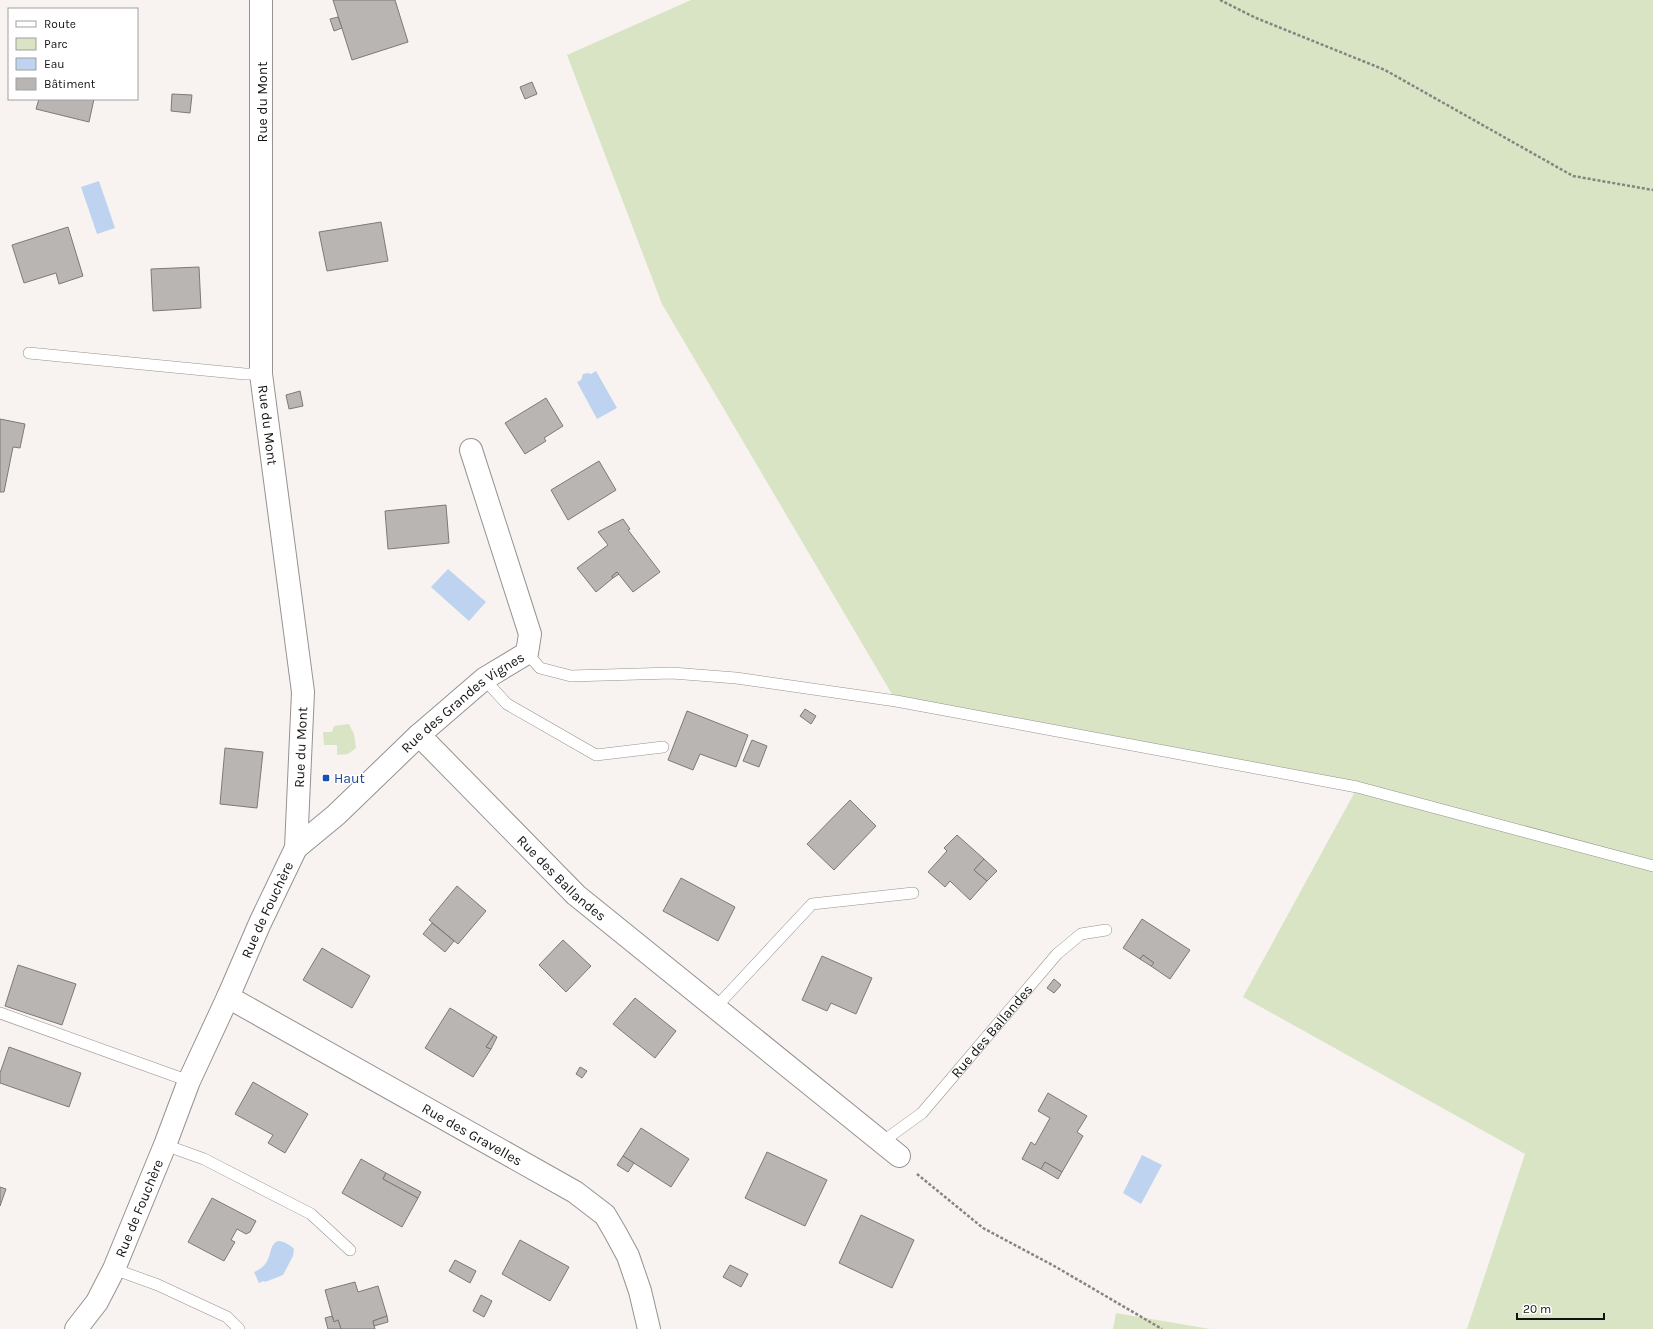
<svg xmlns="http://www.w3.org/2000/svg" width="1653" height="1329" viewBox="0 0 1653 1329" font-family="Karla,sans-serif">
<rect width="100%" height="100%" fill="#f8f3f0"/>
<!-- green -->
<g fill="#d8e4c4">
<polygon points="691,0 1653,0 1653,1329 1467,1329 1525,1154 1243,997 1357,788 896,701 662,304 567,55"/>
<polygon points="349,724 354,734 356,748 348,754 337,755 337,745 324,745 323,732 332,732 334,726"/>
<polygon points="1116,1313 1210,1329 1113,1329"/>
</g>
<!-- water -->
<g fill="#bed3ef">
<polygon points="99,181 115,228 97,234 81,187"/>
<polygon points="596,371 617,408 597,419 577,382 581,380 583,374 588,373 591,374"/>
<polygon points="448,569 486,602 469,621 431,587"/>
<polygon points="1142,1155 1162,1165 1141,1204 1123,1193"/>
<path d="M278 1241C284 1241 290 1245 294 1249L293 1256 283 1275 265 1282 264 1281 259 1283 254 1272C275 1264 266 1246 278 1241Z"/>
</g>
<!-- building -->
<g fill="#b9b5b2" stroke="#7d7976">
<polygon points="333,0 395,0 408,42 352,60"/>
<polygon points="338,17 342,28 334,31 330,19"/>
<polygon points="532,82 537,94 525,99 520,87"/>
<polygon points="172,94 192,95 190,113 171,111"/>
<polygon points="39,99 94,99 89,122 36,109"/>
<polygon points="381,222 388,261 327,271 319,232"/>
<polygon points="68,227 83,276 59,284 56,273 24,283 12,245"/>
<polygon points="199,267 201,308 153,311 151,269"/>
<polygon points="300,391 303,406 289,409 286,395"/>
<polygon points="546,398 563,426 544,438 546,441 525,454 505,423"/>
<polygon points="0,419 25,424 20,448 13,447 4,492 0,492"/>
<polygon points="599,461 616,490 568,520 551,490"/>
<polygon points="446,505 449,543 388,549 385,511"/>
<polygon points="623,519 630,529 628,530 660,572 633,592 617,572 612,576 613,578 596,592 577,568 608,545 598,532"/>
<polygon points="617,572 619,574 613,578 612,576"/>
<polygon points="805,709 816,716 811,724 800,716"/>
<polygon points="687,711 748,735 736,767 700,754 693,770 668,760"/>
<polygon points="752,740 767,746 759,767 743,761"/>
<polygon points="225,748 263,752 257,808 220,804"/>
<polygon points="850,800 876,826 834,870 807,844"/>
<polygon points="957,835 984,859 974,870 987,881 970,900 950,881 945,887 928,872 947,851 944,848"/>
<polygon points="984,859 997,871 987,881 974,870"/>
<polygon points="681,878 735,907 718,941 663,911"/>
<polygon points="457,886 486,911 458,944 429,920"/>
<polygon points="1142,919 1190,950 1170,979 1151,966 1154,963 1143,955 1140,959 1123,948"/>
<polygon points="432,923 454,941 445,952 423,934"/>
<polygon points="563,940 591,966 566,992 539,965"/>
<polygon points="322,948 370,976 352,1008 303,980"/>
<polygon points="1143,955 1154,963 1151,966 1140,959"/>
<polygon points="822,956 872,978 856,1014 831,1003 827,1011 802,1000"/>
<polygon points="18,965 76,984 62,1025 5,1006"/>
<polygon points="1054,979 1061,985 1054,993 1047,988"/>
<polygon points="635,998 676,1031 655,1058 613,1024"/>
<polygon points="450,1008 494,1035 486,1047 491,1049 473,1077 425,1048"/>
<polygon points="494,1035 497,1037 491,1049 486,1047"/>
<polygon points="9,1047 81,1073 69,1107 0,1083 0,1073"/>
<polygon points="580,1067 587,1071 582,1078 576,1074"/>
<polygon points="253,1082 308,1114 285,1153 268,1143 273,1135 235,1114"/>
<polygon points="1048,1093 1087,1116 1077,1132 1083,1136 1062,1172 1045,1162 1041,1169 1022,1159 1031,1142 1035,1145 1050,1118 1038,1111"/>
<polygon points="641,1128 689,1159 671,1187 623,1156"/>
<polygon points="767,1152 827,1180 805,1226 745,1198"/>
<polygon points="623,1156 634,1163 628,1172 617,1165"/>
<polygon points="361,1159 386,1173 383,1179 418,1198 402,1227 342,1193"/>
<polygon points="1045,1162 1062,1172 1058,1179 1041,1169"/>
<polygon points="386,1173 421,1192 418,1198 383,1179"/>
<polygon points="0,1187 6,1189 0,1206"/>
<polygon points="212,1198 256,1221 250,1232 246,1234 237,1229 231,1240 235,1242 224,1261 188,1242"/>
<polygon points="861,1215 914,1240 892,1288 839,1263"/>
<polygon points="520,1240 569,1267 550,1301 502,1274"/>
<polygon points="455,1260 476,1271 470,1283 449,1271"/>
<polygon points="730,1265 748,1274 741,1287 723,1277"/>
<polygon points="355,1282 358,1292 378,1286 387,1316 373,1321 375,1329 341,1329 338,1320 334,1322 325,1290"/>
<polygon points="481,1295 492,1301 484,1317 473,1311"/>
<polygon points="332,1316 334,1322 338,1320 341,1329 328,1329 325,1318"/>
<polygon points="387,1316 388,1322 374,1326 373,1321"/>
</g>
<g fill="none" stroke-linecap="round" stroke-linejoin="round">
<!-- lane casing -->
<g stroke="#96928f" stroke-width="12">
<g id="lane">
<polyline points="29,353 245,374 261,374"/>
<polyline points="527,653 540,668 571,676 672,673 736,678 896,701 1357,787 1653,866"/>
<polyline points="484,679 507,704 596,755 663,747"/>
<polyline points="716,1007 812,904 913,893"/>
<polyline points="0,1013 189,1081"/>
<path id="s1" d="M882 1142 922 1113 1057 954 1081 934 1106 930"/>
<polyline points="165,1145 204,1159 311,1214 350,1250"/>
<polyline points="114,1269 158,1285 227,1317 239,1329"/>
</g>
</g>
<!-- street casing -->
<g stroke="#96928f" stroke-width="24">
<g id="street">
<path id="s2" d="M419 735 576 895 899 1156"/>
<path id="s3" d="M296 848 336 815 419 735 484 679 527 653 530 634 471 450"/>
<path id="s4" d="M228 997 575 1192 605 1215 615 1232 628 1256 640 1291 649 1329"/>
<path id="s5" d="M76 1329 97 1302 114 1269 165 1145 189 1081 228 997 260 923 296 848 303 692 261 374V0"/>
</g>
</g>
<!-- path -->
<g stroke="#878381" stroke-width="2.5" stroke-dasharray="3 2" stroke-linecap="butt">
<polyline points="1220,0 1256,18 1385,70 1573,176 1653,190"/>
<polyline points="917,1174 983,1228 1056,1267 1162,1329"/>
</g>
<!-- lane -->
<use href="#lane" stroke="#fff" stroke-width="11"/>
<!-- street -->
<use href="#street" stroke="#fff" stroke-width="22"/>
</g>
<!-- markers -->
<rect fill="#1a4fb4" stroke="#fff" stroke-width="1.5" x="322" y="774" width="8" height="8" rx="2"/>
<g text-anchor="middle" stroke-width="3" stroke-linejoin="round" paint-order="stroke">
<!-- street labels -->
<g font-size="14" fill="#141211" stroke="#fff">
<text transform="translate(262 102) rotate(-90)" y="5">Rue du Mont</text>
<text transform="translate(268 425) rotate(83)" y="5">Rue du Mont</text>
<text dy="5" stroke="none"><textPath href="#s3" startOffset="222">Rue des Grandes Vignes</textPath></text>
<text dy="5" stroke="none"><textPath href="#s5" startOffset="631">Rue du Mont</textPath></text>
<text dy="5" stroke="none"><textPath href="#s2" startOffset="202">Rue des Ballandes</textPath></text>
<text dy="5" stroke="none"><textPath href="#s5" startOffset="462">Rue de Fouchère</textPath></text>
<text dy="5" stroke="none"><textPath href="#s1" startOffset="157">Rue des Ballandes</textPath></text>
<text dy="5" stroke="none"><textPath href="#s4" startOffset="280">Rue des Gravelles</textPath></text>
<text dy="5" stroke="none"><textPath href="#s5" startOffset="137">Rue de Fouchère</textPath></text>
</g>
<!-- transit labels -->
<g font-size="14" fill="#164399" stroke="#fff" text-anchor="start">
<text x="334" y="783">Haut</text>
</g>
</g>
<!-- legend -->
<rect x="8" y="8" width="130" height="92" fill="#ffffff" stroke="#a1a0a0"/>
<rect x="16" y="21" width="20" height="6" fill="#ffffff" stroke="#a1a0a0"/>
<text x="44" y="28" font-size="12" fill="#141211">Route</text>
<rect x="16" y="38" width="20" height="12" fill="#d8e4c4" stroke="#a1a0a0"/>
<text x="44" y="48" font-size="12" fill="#141211">Parc</text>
<rect x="16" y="58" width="20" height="12" fill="#bed3ef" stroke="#a1a0a0"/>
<text x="44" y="68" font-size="12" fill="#141211">Eau</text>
<rect x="16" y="78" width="20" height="12" fill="#b9b5b2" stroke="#a1a0a0"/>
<text x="44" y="88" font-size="12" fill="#141211">Bâtiment</text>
<!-- scale -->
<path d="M1517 1313v6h87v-6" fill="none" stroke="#141211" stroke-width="2"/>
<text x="1523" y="1313" font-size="12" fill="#141211" stroke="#ffffff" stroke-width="3" paint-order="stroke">20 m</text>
</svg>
